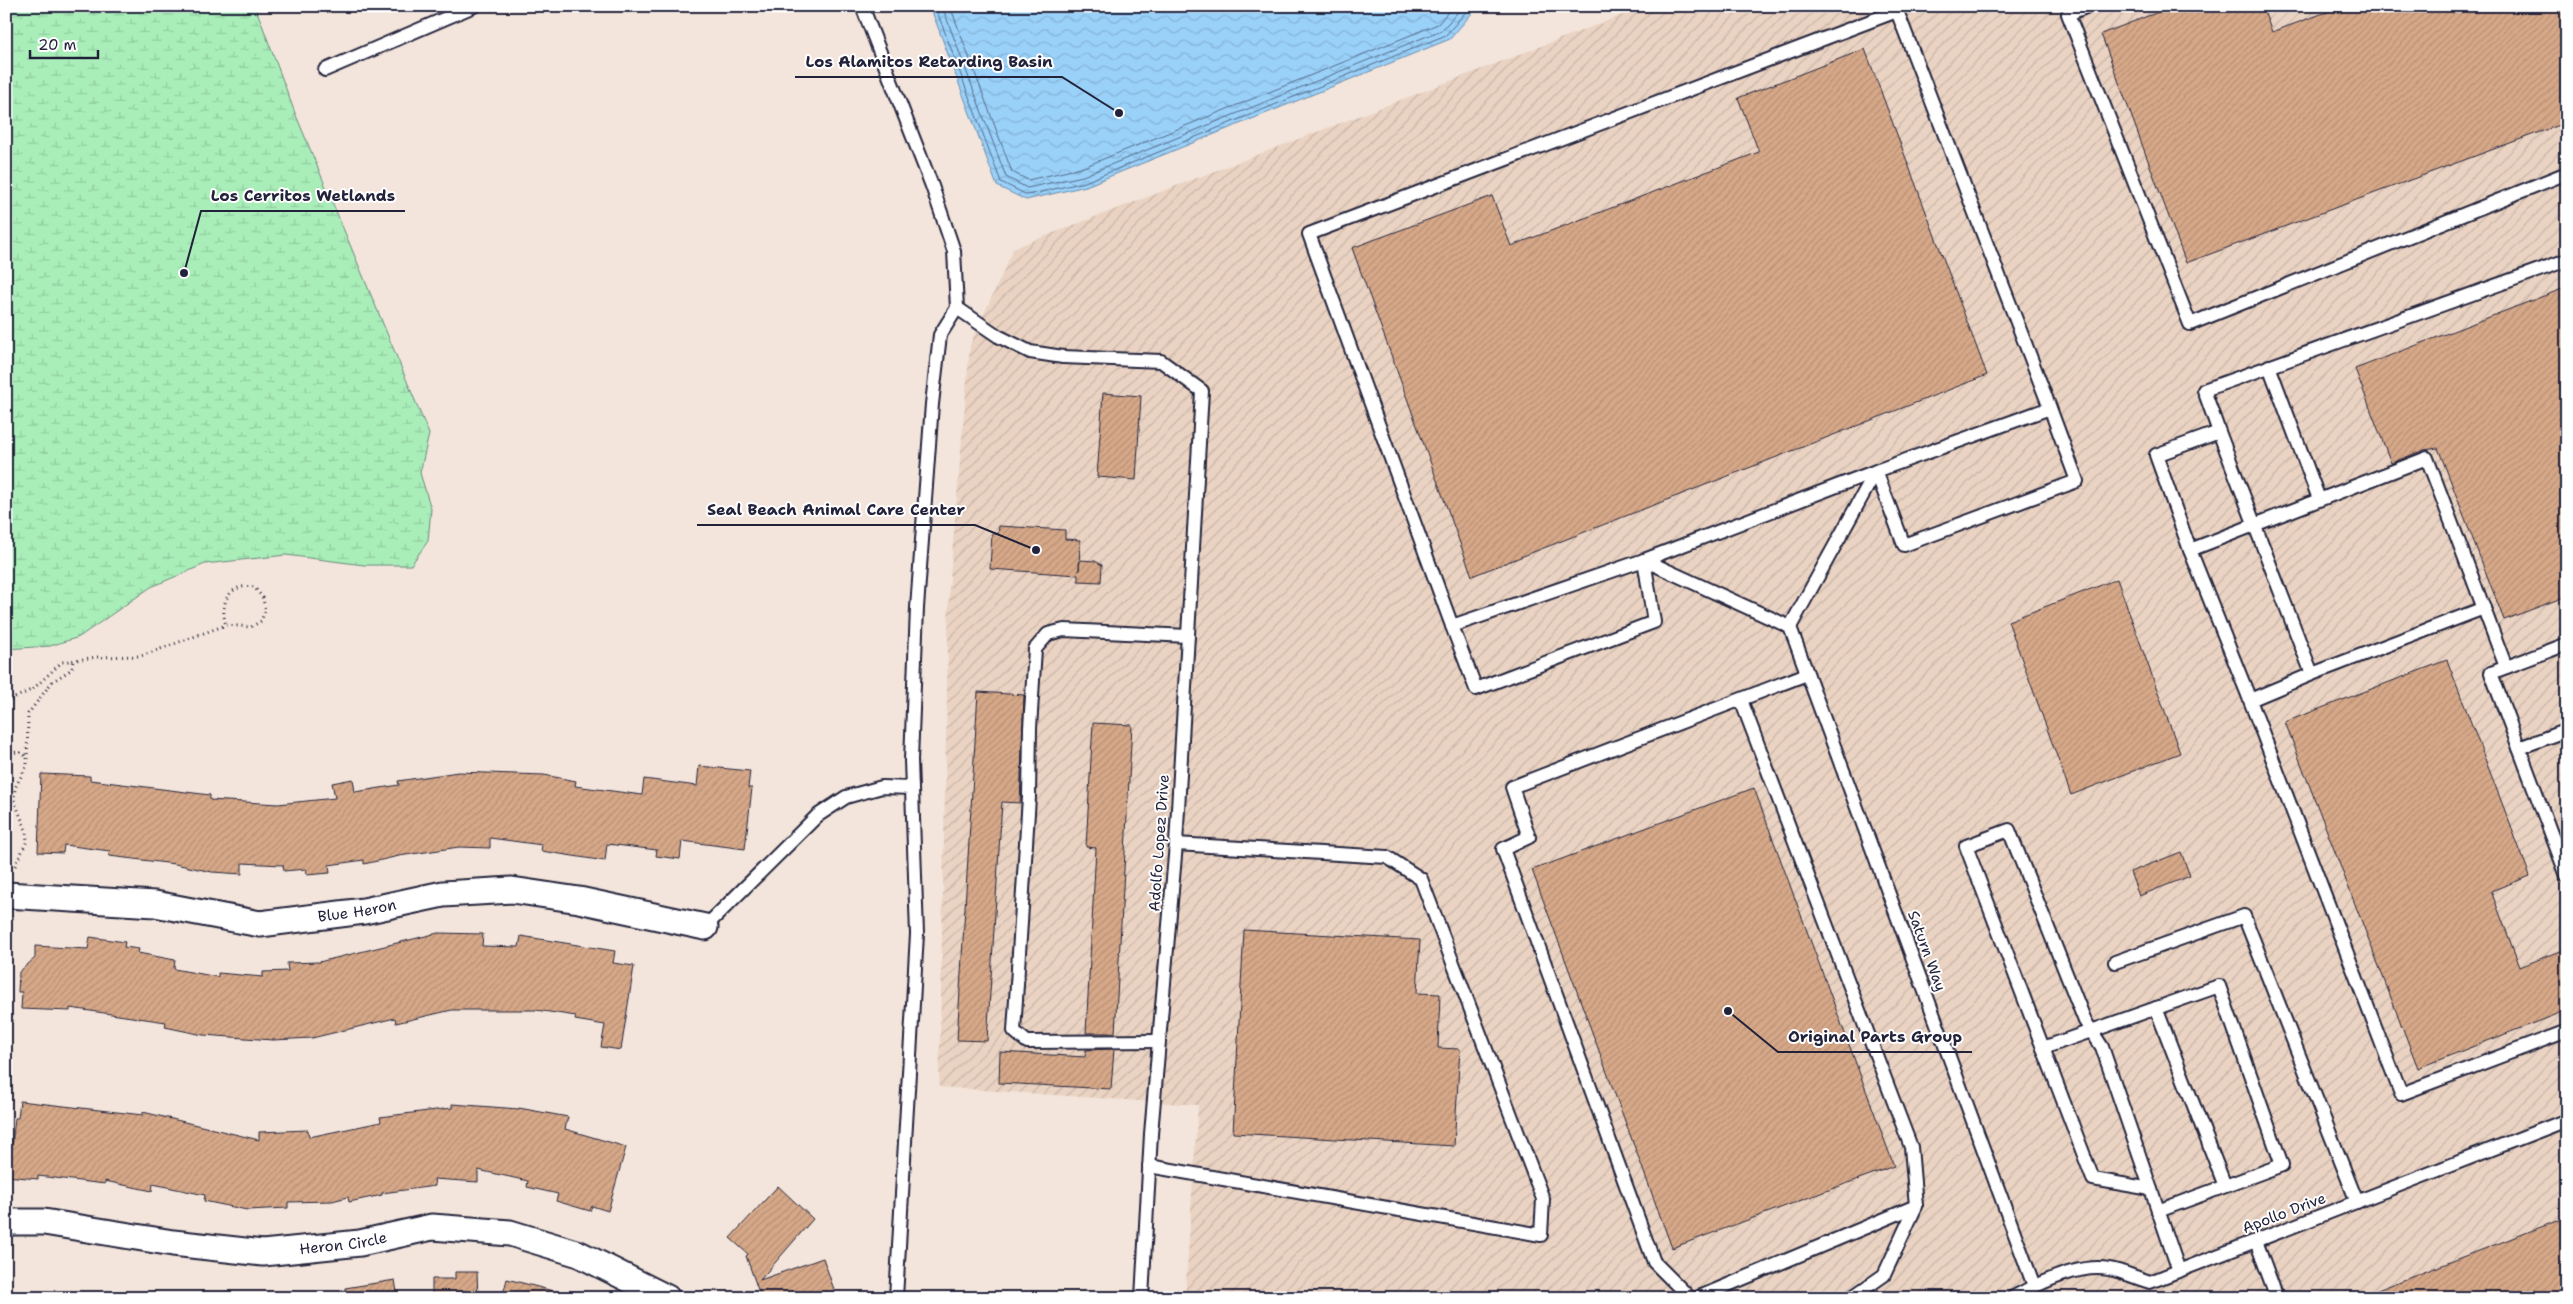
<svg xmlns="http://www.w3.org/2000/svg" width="2573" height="1304" viewBox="0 0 2573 1304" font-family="'Shantell Sans',sans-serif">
<defs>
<pattern id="industrial-furrows" width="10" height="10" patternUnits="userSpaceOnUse" patternTransform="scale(1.25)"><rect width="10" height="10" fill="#ead3c2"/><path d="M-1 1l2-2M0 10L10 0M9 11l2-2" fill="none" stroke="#c8b5a8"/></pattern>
<pattern id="wetland-marsh" width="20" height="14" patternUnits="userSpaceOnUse" patternTransform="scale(1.25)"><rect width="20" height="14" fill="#a9eeb9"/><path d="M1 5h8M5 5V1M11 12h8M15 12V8" fill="none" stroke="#91cca0"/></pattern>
<pattern id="water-waves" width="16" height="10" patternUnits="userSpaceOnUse" patternTransform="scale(1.25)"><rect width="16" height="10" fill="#9ad1f9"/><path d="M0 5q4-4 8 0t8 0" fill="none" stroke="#84b3d6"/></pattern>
<pattern id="building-hatch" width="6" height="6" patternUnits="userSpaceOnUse" patternTransform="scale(1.25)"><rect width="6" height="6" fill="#d6a888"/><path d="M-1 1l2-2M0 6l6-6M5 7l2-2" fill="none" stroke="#b79076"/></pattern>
</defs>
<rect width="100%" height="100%" fill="#f3e5db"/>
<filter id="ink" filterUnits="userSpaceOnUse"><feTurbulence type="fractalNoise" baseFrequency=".02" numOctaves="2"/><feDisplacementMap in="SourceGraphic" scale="10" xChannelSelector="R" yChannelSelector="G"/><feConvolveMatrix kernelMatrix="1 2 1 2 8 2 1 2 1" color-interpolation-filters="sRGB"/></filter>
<g filter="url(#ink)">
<!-- industrial -->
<polygon fill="url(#industrial-furrows)" points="1646,6 2567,6 2567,1298 1185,1298 1198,1105 939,1087 949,590 970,345 1014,248"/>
<!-- wetland -->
<polygon fill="url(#wetland-marsh)" stroke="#66887a" points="6,6 255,6 295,113 429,434 420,473 431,509 428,541 411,565 364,565 286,555 205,564 151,587 79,637 50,646 6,649"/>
<!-- water -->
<polygon fill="url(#water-waves)" stroke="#6a8bad" points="930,6 1478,6 1450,39 1086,186 1026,200 997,186"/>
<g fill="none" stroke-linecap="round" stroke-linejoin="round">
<!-- shore -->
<g stroke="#526887" stroke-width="1">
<polyline points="935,6 1001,182 1027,195 1085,182 1446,35 1471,6"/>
<polyline points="942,6 1006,177 1027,188 1083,176 1442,30 1463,6"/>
<polyline points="950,6 1012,172 1028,180 1081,168 1438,24 1453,6"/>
</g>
</g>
<!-- building -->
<g fill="url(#building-hatch)" stroke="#22223b">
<polygon points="2174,6 2262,6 2272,32 2343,6 2567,6 2567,122 2186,263 2101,34"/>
<polygon points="1865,49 1987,375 1472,576 1352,248 1492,196 1511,246 1759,152 1738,98"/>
<polygon points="2567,287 2567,596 2504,620 2438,448 2424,450 2391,463 2355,369"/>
<polygon points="1103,393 1141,396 1136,480 1097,477"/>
<polygon points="999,526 1065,530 1065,539 1080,540 1079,571 1080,560 1095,561 1102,565 1101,582 1078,581 1078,575 990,569 992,533 998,534"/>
<polygon points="2117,579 2180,753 2071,795 2008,621"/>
<polygon points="2447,660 2530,876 2491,891 2520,967 2562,950 2567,961 2567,1010 2418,1068 2285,722"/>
<polygon points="978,692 1024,695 1020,803 1002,802 987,1041 957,1040"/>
<polygon points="1093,723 1132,725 1115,1033 1086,1033 1096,848 1086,847"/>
<polygon points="699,766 750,771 748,788 752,788 745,849 682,841 680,859 656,856 657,850 607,844 605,861 541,851 542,845 490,838 490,848 459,847 399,856 364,864 364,860 329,865 330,873 307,875 306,869 284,871 283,865 242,863 242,874 212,872 175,864 109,856 110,851 64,845 63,853 38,852 41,774 90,776 90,780 210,795 210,800 278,804 335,798 332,783 353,779 355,792 399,785 398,781 458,772 544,775 576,781 575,786 642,795 644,779 697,786"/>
<polygon points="1754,788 1894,1166 1672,1248 1532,870"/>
<polygon points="2181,852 2190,876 2139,896 2130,872"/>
<polygon points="1244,930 1420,940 1417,993 1440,994 1438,1048 1460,1049 1454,1146 1233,1133"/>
<polygon points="438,933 483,934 482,946 519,947 521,936 615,951 613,963 634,966 621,1050 601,1047 605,1025 575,1020 576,1016 536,1010 452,1010 396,1023 395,1018 312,1038 273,1040 203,1035 165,1027 166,1022 70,1008 70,1011 21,1009 22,992 18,992 19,972 35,958 35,946 88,949 90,937 125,942 124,947 139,949 138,953 175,960 174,969 218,977 218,973 263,977 263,972 288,971 287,963 319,962"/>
<polygon points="1114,1049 1111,1089 999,1083 1000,1052 1085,1057 1086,1050"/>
<polygon points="20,1101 143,1115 143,1112 259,1140 259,1132 308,1130 309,1137 381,1122 380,1117 452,1108 452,1104 519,1109 519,1108 568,1117 565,1129 626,1147 608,1211 592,1206 590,1211 556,1201 558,1194 527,1187 528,1181 478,1170 478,1182 434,1179 435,1186 382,1193 382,1195 349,1202 348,1197 332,1201 288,1202 288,1208 247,1210 204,1201 205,1195 153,1184 152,1191 105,1181 105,1184 38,1176 38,1179 6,1176 6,1168 10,1163 15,1118 18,1118"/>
<polygon points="778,1186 813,1219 760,1280 823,1258 837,1298 761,1298 746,1256 748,1254 730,1238"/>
<polygon points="2567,1217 2567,1298 2362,1298 2362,1296"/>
<polygon points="455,1272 477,1272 478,1298 432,1298 432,1279 455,1279"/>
<polygon points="507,1279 557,1292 557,1298 502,1298"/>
<polygon points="395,1280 398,1298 346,1298 345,1288"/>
</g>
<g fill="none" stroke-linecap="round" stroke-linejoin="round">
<!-- service casing -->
<g stroke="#22223b" stroke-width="16">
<g id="service">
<polyline points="862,6 932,186 954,251 957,308 940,335 932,404 917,608 911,760 917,934 896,1298"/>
<polyline points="2088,6 2068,14 2190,324 2567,173"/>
<polyline points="325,70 474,6"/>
<polyline points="957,308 998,336 1030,352 1063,357 1161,361 1202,391 1176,844 1151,1134 1142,1298"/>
<polyline points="2269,366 2319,499"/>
<polyline points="2219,432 2312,674 2484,608"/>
<polyline points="2190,550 2248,695 2401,1094 2567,1031"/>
<polyline points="1644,560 1790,627"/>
<polyline points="1452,626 1476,689 1654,622 1644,560"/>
<polyline points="1790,627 1876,471 2050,408 1897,11 1309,234 1452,626 1644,560 1876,471 1904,545 2077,481 2050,408"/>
<polyline points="1790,627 2034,1286"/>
<polyline points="2567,644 2491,673 2519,748 2567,730"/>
<polyline points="2506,667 2427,458 2190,550 2156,455 2219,432 2204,390 2567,260"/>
<polyline points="1741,700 1911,1147 1916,1206 1884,1275 1851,1298"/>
<polyline points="2250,700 2312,674"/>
<polyline points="2519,748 2567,876"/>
<polyline points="705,927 817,816 846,797 882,787 912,788"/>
<polyline points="2115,962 2244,916 2357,1202"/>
<polyline points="2156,1008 2225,1186"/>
<polyline points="1159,1041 1027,1042 1014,1031 1029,797 1030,728 1035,649 1048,634 1064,630 1188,636"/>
<polyline points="2043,1048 2219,986 2282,1165 2158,1211"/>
<polyline points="1149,1166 1541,1235 1543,1199 1421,879 1387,857 1176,844"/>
<polyline points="2151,1189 2093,1179 1966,846 2009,830 2085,1021 2102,1047 2179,1271"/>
<polyline points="2256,1241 2277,1298"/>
<polyline points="1690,1298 1654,1262 1503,849 1529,837 1512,787 1807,674"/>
<polyline points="1697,1298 1916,1206"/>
<path d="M2012 1298C2037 1284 2080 1263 2109 1269 2122 1271 2136 1278 2150 1282L2567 1120"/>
</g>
</g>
<!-- minor casing -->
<g stroke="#22223b" stroke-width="29">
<g id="minor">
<path id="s1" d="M6 895 155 904 260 924 364 911 443 894 512 890 579 900 705 927"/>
<path id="s2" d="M6 1222H44L173 1243 263 1253 360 1243 432 1227 510 1233 579 1254 667 1298"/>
</g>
</g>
<!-- path -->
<g stroke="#22223b" stroke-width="3" stroke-dasharray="1 4" stroke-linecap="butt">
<path d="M6 702 33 689 62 662 97 657 141 656 226 625 251 627 261 621 265 611 263 598 254 587C229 583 219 603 226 625"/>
<path d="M6 757C14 751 21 750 27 758"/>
<polyline points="15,866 27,841 26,830 14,800 15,788 27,765 28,714 52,682 72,669 73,660"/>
</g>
<!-- service -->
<use href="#service" stroke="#fff" stroke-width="12"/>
<!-- minor -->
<use href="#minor" stroke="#fff" stroke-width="25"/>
</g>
</g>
<g text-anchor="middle" stroke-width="4" stroke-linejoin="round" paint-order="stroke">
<!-- street labels -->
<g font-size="15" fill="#22223b" stroke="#fff">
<text transform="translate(1159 843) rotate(-86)" y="5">Adolfo Lopez Drive</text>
<text dy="5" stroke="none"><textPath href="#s1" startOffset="354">Blue Heron</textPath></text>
<text transform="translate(1927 951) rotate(70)" y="5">Saturn Way</text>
<text transform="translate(2284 1213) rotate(-21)" y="5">Apollo Drive</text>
<text dy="5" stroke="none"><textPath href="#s2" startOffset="340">Heron Circle</textPath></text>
</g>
</g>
<!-- callouts -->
<path fill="none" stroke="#22223b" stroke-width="2" d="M1119 113L1062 77H795M184 273L201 211H405M1036 550L975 525H697M1728 1011L1778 1052H1972"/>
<g fill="#22223b" stroke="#fff" stroke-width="2">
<circle cx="1119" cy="113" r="5"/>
<circle cx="184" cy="273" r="5"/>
<circle cx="1036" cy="550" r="5"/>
<circle cx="1728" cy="1011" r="5"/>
</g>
<g font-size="16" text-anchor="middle" font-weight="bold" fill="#22223b" stroke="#fff" stroke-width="4" stroke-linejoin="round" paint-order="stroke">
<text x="929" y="67">Los Alamitos Retarding Basin</text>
<text x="303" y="201">Los Cerritos Wetlands</text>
<text x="836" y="515">Seal Beach Animal Care Center</text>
<text x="1875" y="1042">Original Parts Group</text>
</g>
<!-- margin -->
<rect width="2573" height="1304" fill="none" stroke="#fff" stroke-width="25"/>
<rect x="12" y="12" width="2548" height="1279" fill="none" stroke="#22223b" stroke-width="2" filter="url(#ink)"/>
<!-- scale -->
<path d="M30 50v8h68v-8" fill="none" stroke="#22223b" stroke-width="2.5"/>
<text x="38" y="50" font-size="15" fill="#22223b" stroke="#ffffff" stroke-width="4" paint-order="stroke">20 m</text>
</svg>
